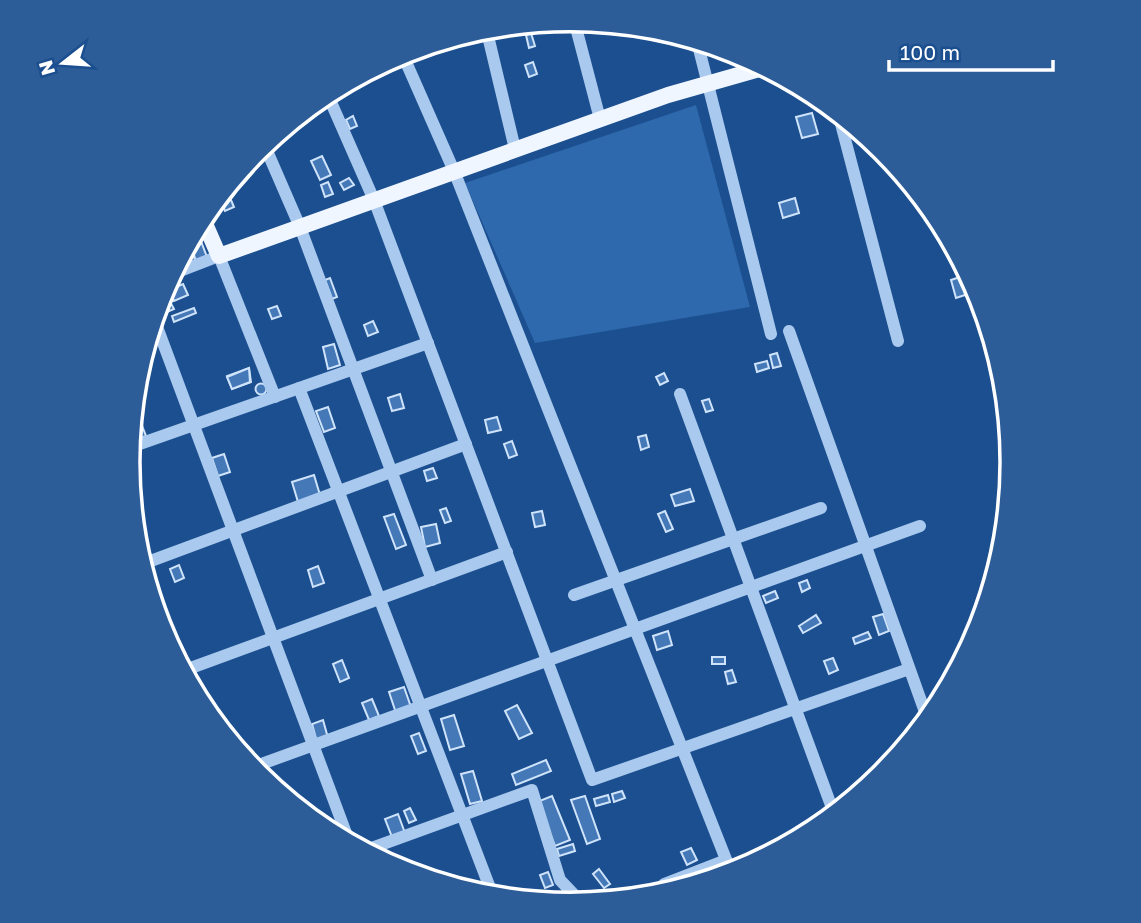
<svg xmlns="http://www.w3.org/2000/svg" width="1141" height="923" viewBox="0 0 1141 923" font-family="'Golos Text',sans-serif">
<rect width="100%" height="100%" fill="#1b4f8f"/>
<!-- green -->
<polygon fill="#2e69ad" points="696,105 750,307 535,343 465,183"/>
<!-- building -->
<g fill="#4478b7" stroke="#cfe3fa" stroke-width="2">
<polygon points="531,33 535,46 529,48 526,35"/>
<polygon points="533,62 537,74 529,77 525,65"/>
<polygon points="812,113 818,134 802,138 796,117"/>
<polygon points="353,116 357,126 350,129 346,120"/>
<polygon points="322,156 331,175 320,180 311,161"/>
<polygon points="349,178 354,185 344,190 340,183"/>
<polygon points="328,182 333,194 325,197 321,185"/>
<polygon points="228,193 234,207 225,211 222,203"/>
<polygon points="795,198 799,213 783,218 779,203"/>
<polygon points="199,236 205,257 195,260 191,248"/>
<polygon points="199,236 207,257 196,261 192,249 196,247 195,243"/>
<polygon points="966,275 971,293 956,298 951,280"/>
<polygon points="330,278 337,297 332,299 325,280"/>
<polygon points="183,284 188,295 174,301 169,290"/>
<polygon points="168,298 174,309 167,312 161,301"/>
<polygon points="277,306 281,316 272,319 268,309"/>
<polygon points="194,308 196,313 174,322 172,316"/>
<polygon points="373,321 378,332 368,336 364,325"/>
<polygon points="334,344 340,365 328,369 323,347"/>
<polygon points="777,353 781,366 773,368 770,355"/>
<polygon points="767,361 769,368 757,372 755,364"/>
<polygon points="249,368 251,382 232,389 227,376"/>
<polygon points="249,368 250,382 232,389 227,377"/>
<polygon points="664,373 668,381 660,385 656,377"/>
<circle cx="261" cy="389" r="5.5"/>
<polygon points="400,394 404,408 392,411 388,398"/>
<polygon points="709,399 713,410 706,412 702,401"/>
<polygon points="328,407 335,428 324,432 316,411"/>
<polygon points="497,417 501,430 488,433 485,420"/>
<polygon points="139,418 146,436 136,440 134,433"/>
<polygon points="646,435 649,447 641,450 638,437"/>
<polygon points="512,441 517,455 509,458 504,444"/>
<polygon points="224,454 230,472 218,476 212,458"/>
<polygon points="433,468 437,478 427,481 424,471"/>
<polygon points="314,475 320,495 298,502 292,482"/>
<polygon points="690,489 694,501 675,506 671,495"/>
<polygon points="446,508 451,521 445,523 440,510"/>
<polygon points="542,511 545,525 535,527 532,513"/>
<polygon points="665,511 673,529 666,532 658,514"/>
<polygon points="394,514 406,545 396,549 384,517"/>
<polygon points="436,524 440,543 425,547 421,527"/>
<polygon points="179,565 184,578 175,582 170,569"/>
<polygon points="318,566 324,583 313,587 308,570"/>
<polygon points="807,580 810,588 802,592 799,583"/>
<polygon points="775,591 778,598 766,603 763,596"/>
<polygon points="883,614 889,631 879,635 873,617"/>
<polygon points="816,615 821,623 803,633 799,626"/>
<polygon points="668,631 672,645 657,650 653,636"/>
<polygon points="868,632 871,638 855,644 853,638"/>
<rect x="712" y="657" width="13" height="7"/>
<polygon points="833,658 838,670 829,674 824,661"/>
<polygon points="342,660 349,678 340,682 333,664"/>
<polygon points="732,670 736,682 728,684 725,672"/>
<polygon points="404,687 411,707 396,713 389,692"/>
<polygon points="372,699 379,716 369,720 362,703"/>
<polygon points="517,705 532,733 519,739 505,711"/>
<polygon points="454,715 464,746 450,750 441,719"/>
<polygon points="323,720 328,738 317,742 312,724"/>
<polygon points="419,733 426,751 418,754 411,736"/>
<polygon points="546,760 551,771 516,785 512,774"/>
<polygon points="473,771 482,801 470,804 461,774"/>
<polygon points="622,791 625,798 614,802 612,794"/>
<polygon points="608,795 610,802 596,806 594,799"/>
<polygon points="552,796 570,840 555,846 537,802"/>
<polygon points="585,796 600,839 587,844 571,800"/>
<polygon points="410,808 416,820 409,823 404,811"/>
<polygon points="398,814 405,833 392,837 385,819"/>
<polygon points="573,844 575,851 559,856 557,849"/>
<polygon points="691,848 697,860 687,865 681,852"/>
<polygon points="599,869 610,884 604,888 593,874"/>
<polygon points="548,872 553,885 545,888 540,875"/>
</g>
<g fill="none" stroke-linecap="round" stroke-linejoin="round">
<!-- minor -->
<g stroke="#a9c9ee" stroke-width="12">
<polyline points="574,20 600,119"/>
<polyline points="488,36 515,149"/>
<polyline points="698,45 771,334"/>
<polyline points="402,53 454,171 731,872"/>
<polyline points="330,100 374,200 592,780 909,669"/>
<polyline points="840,120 898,341"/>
<polyline points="264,144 300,227 432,580"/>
<polyline points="175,273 219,256 275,397"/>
<polyline points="156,324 346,833"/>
<polyline points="789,331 925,712"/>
<polyline points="299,388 490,888"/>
<polyline points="680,394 832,808"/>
<polyline points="131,447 428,343"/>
<polyline points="148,562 466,444"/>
<polyline points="574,595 821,508"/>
<polyline points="188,669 507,552"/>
<polyline points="253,767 920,526"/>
<polyline points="369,849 532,790 560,880 581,902"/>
<polyline points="664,884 726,860"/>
</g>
<!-- major -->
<polyline stroke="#f0f6ff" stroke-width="16" points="206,226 219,256 668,95 763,68"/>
</g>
<!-- crop -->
<path d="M0 0H1141V923H0ZM140 462a430 430 0 1 1 860 0a430 430 0 1 1-860 0Z" fill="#2d5d98" fill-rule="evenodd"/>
<path fill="none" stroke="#fff" stroke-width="3.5" d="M140 462a430 430 0 1 1 860 0a430 430 0 1 1-860 0Z"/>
<!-- north arrow -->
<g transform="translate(63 63) rotate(253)" stroke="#1b4f8f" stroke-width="5" paint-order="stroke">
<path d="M0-5L12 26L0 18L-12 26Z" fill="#ffffff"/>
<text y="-10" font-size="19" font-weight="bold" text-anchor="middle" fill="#ffffff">N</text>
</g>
<!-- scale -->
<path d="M889 60v10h164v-10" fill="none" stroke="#ffffff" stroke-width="3.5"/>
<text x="900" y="60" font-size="21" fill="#ffffff" stroke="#1b4f8f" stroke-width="5" paint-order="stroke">100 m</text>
</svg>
